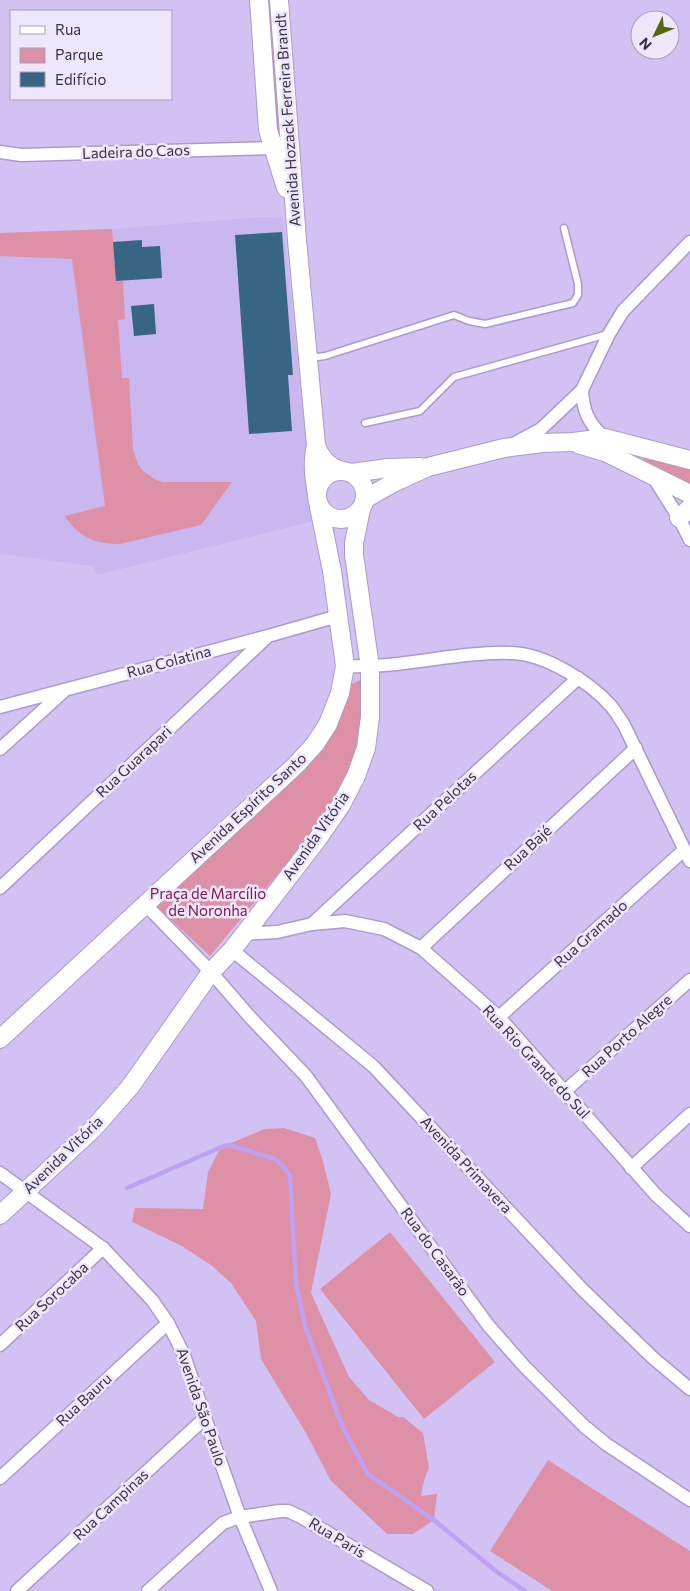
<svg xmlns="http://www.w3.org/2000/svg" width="690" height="1591" viewBox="0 0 690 1591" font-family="Commissioner,sans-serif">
<rect width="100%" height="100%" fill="#d2c1f3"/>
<!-- built -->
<polygon fill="#cab7f0" points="262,217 283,218 314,521 97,575 93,566 0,554 0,233 112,229"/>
<!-- green -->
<g fill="#de90a7">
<polygon points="263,0 270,0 282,144 277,144"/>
<path d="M112 229 116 281H123L125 319 118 320 122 378H129L133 450 138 464 143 471 156 480 163 482H232L201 525 120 544C95 544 78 537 65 516L105 506 72 259 0 256V233Z"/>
<polygon points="639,456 690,468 690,491"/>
<polygon points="366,677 359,749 350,775 334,801 311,834 210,956 153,903 290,783 304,769 348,686"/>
<polygon points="284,1128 315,1138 323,1161 331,1194 311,1293 349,1377 369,1400 398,1417 403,1417 423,1433 429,1468 424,1480 421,1496 437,1494 434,1520 413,1534 387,1534 331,1481 306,1433 261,1359 256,1321 231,1283 211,1265 180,1245 132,1222 135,1208 203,1209 208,1172 221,1147 265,1129"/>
<polygon points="390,1232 495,1362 424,1419 320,1289"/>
<polygon points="548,1460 690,1551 690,1591 552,1591 490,1551"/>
</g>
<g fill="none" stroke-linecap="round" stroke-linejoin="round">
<!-- stream -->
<polyline stroke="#bfa1f4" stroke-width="4.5" points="127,1188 224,1146 229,1145 275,1159 283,1166 290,1176 296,1284 305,1326 343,1428 368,1474 435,1521 497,1572 525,1591"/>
</g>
<!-- building -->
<g fill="#376685">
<polygon points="282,232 293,375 288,375 292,431 249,434 235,235"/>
<polygon points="142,240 142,247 160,246 162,278 116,281 113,242"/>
<polygon points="154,304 156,334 134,336 131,306"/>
</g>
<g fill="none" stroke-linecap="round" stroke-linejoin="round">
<!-- lane casing -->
<g stroke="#ab9bcc" stroke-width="9">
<g id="lane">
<polyline points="310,358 325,356 454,315 469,321 485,324 573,303 578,295 578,284 564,228"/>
<polyline points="365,423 420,411 454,377 608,334"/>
</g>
</g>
<!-- street casing -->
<g stroke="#ab9bcc" stroke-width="15">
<g id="street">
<polyline points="0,152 21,155 273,148"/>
<path d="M582 390C583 412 589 424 605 438"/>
<polyline points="515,443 541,429 582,390 609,334 623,311 690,242"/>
<polyline points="652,475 679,518 690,540"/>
<path d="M345 666C401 669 456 651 512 653 545 654 590 682 611 706 616 712 620 719 624 725L690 861"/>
<polyline points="0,707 268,636 338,616"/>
<polyline points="0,749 63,692"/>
<polyline points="0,888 268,636"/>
<polyline points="145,904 211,972 249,1016 306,1076 488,1325 524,1366 584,1426 606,1444 690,1500"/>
<polyline points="312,924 578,678"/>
<polyline points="243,934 277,932 312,924 345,921 384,929 421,948 499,1017 656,1195 690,1226"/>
<polyline points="421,948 636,748"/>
<polyline points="232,950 373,1066 582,1289 653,1358 690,1389"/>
<polyline points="499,1017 684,850"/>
<polyline points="565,1091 690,980"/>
<polyline points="631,1168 690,1114"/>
<polyline points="0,1173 103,1248 152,1300 168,1323 184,1355 205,1418 240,1517 271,1591"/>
<polyline points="0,1345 103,1248"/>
<polyline points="0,1478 168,1323"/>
<polyline points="17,1591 205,1418"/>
<polyline points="148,1591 223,1523 240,1517 280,1511 288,1511 301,1517 427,1591"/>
</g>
</g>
<!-- secondary casing -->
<g stroke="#ab9bcc" stroke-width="20">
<g id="secondary">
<polyline points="259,0 268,130 286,188"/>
<path d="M279 0 297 240 316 445C320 458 328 467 342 471"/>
<polyline points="578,444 605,452 690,494"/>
<path d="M316 445C312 462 314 477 317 494"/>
<circle cx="341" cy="495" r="24"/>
<polyline points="352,473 388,468 420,467"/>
<polyline points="365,499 393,483 428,467 504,448 542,443 573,442 605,438 690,460"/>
<polyline points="679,518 690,508"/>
<polyline points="0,1039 296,765 315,744 328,724 340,693 345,666 332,571 319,507"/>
<polyline points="0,1215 92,1130 130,1087 211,972 232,950 317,840 341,805 356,776 366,748 370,717 370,667 354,555 354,543 361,509"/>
</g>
</g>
<!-- lane -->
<use href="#lane" stroke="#fff" stroke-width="6"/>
<!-- street -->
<use href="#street" stroke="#fff" stroke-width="12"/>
<!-- secondary -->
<use href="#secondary" stroke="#fff" stroke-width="18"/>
</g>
<g text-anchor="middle" stroke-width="5" stroke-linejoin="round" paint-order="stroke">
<!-- street labels -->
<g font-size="15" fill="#393246" stroke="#eee7fc">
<text transform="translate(288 120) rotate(-94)" y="5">Avenida Hozack Ferreira Brandt</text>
<text transform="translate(136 152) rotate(-2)" y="5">Ladeira do Caos</text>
<text transform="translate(169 662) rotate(-15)" y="5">Rua Colatina</text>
<text transform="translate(134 762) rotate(-43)" y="5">Rua Guarapari</text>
<text transform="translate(445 801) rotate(-43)" y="5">Rua Pelotas</text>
<text transform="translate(248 808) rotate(-43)" y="5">Avenida Espírito Santo</text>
<text transform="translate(316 836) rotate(-55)" y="5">Avenida Vitória</text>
<text transform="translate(528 848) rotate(-43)" y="5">Rua Bajé</text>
<text transform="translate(591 934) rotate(-42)" y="5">Rua Gramado</text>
<text transform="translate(627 1036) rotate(-42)" y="5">Rua Porto Alegre</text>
<text transform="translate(536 1062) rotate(47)" y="5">Rua Rio Grande do Sul</text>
<text transform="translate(63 1155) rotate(-44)" y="5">Avenida Vitória</text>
<text transform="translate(466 1165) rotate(47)" y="5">Avenida Primavera</text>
<text transform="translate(435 1252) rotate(54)" y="5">Rua do Casarão</text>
<text transform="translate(52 1297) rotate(-43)" y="5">Rua Sorocaba</text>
<text transform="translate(84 1400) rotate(-43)" y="5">Rua Bauru</text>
<text transform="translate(201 1407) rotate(71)" y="5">Avenida São Paulo</text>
<text transform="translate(111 1505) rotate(-43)" y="5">Rua Campinas</text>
<text transform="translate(337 1538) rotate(31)" y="5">Rua Paris</text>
</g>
<!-- park labels -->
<g font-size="15" fill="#831946" stroke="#eee7fc">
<text x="208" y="899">Praça de Marcílio<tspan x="208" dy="17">de Noronha</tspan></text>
</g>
</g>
<!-- legend -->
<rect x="10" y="10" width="162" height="90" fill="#eee7fc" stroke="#a69fb3"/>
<rect x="20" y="26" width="25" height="8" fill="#ffffff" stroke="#a69fb3"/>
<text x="55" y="35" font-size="15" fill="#393246">Rua</text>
<rect x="20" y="48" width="25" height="15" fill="#de90a7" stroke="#a69fb3"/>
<text x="55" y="60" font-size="15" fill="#393246">Parque</text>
<rect x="20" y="72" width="25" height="15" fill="#376685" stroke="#a69fb3"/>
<text x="55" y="85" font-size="15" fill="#393246">Edifício</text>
<!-- north arrow -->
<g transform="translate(655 35) rotate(227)"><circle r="24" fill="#eee7fc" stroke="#a69fb3"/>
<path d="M0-4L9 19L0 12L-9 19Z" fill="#576711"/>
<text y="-8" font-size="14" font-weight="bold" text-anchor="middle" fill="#393246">N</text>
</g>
</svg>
